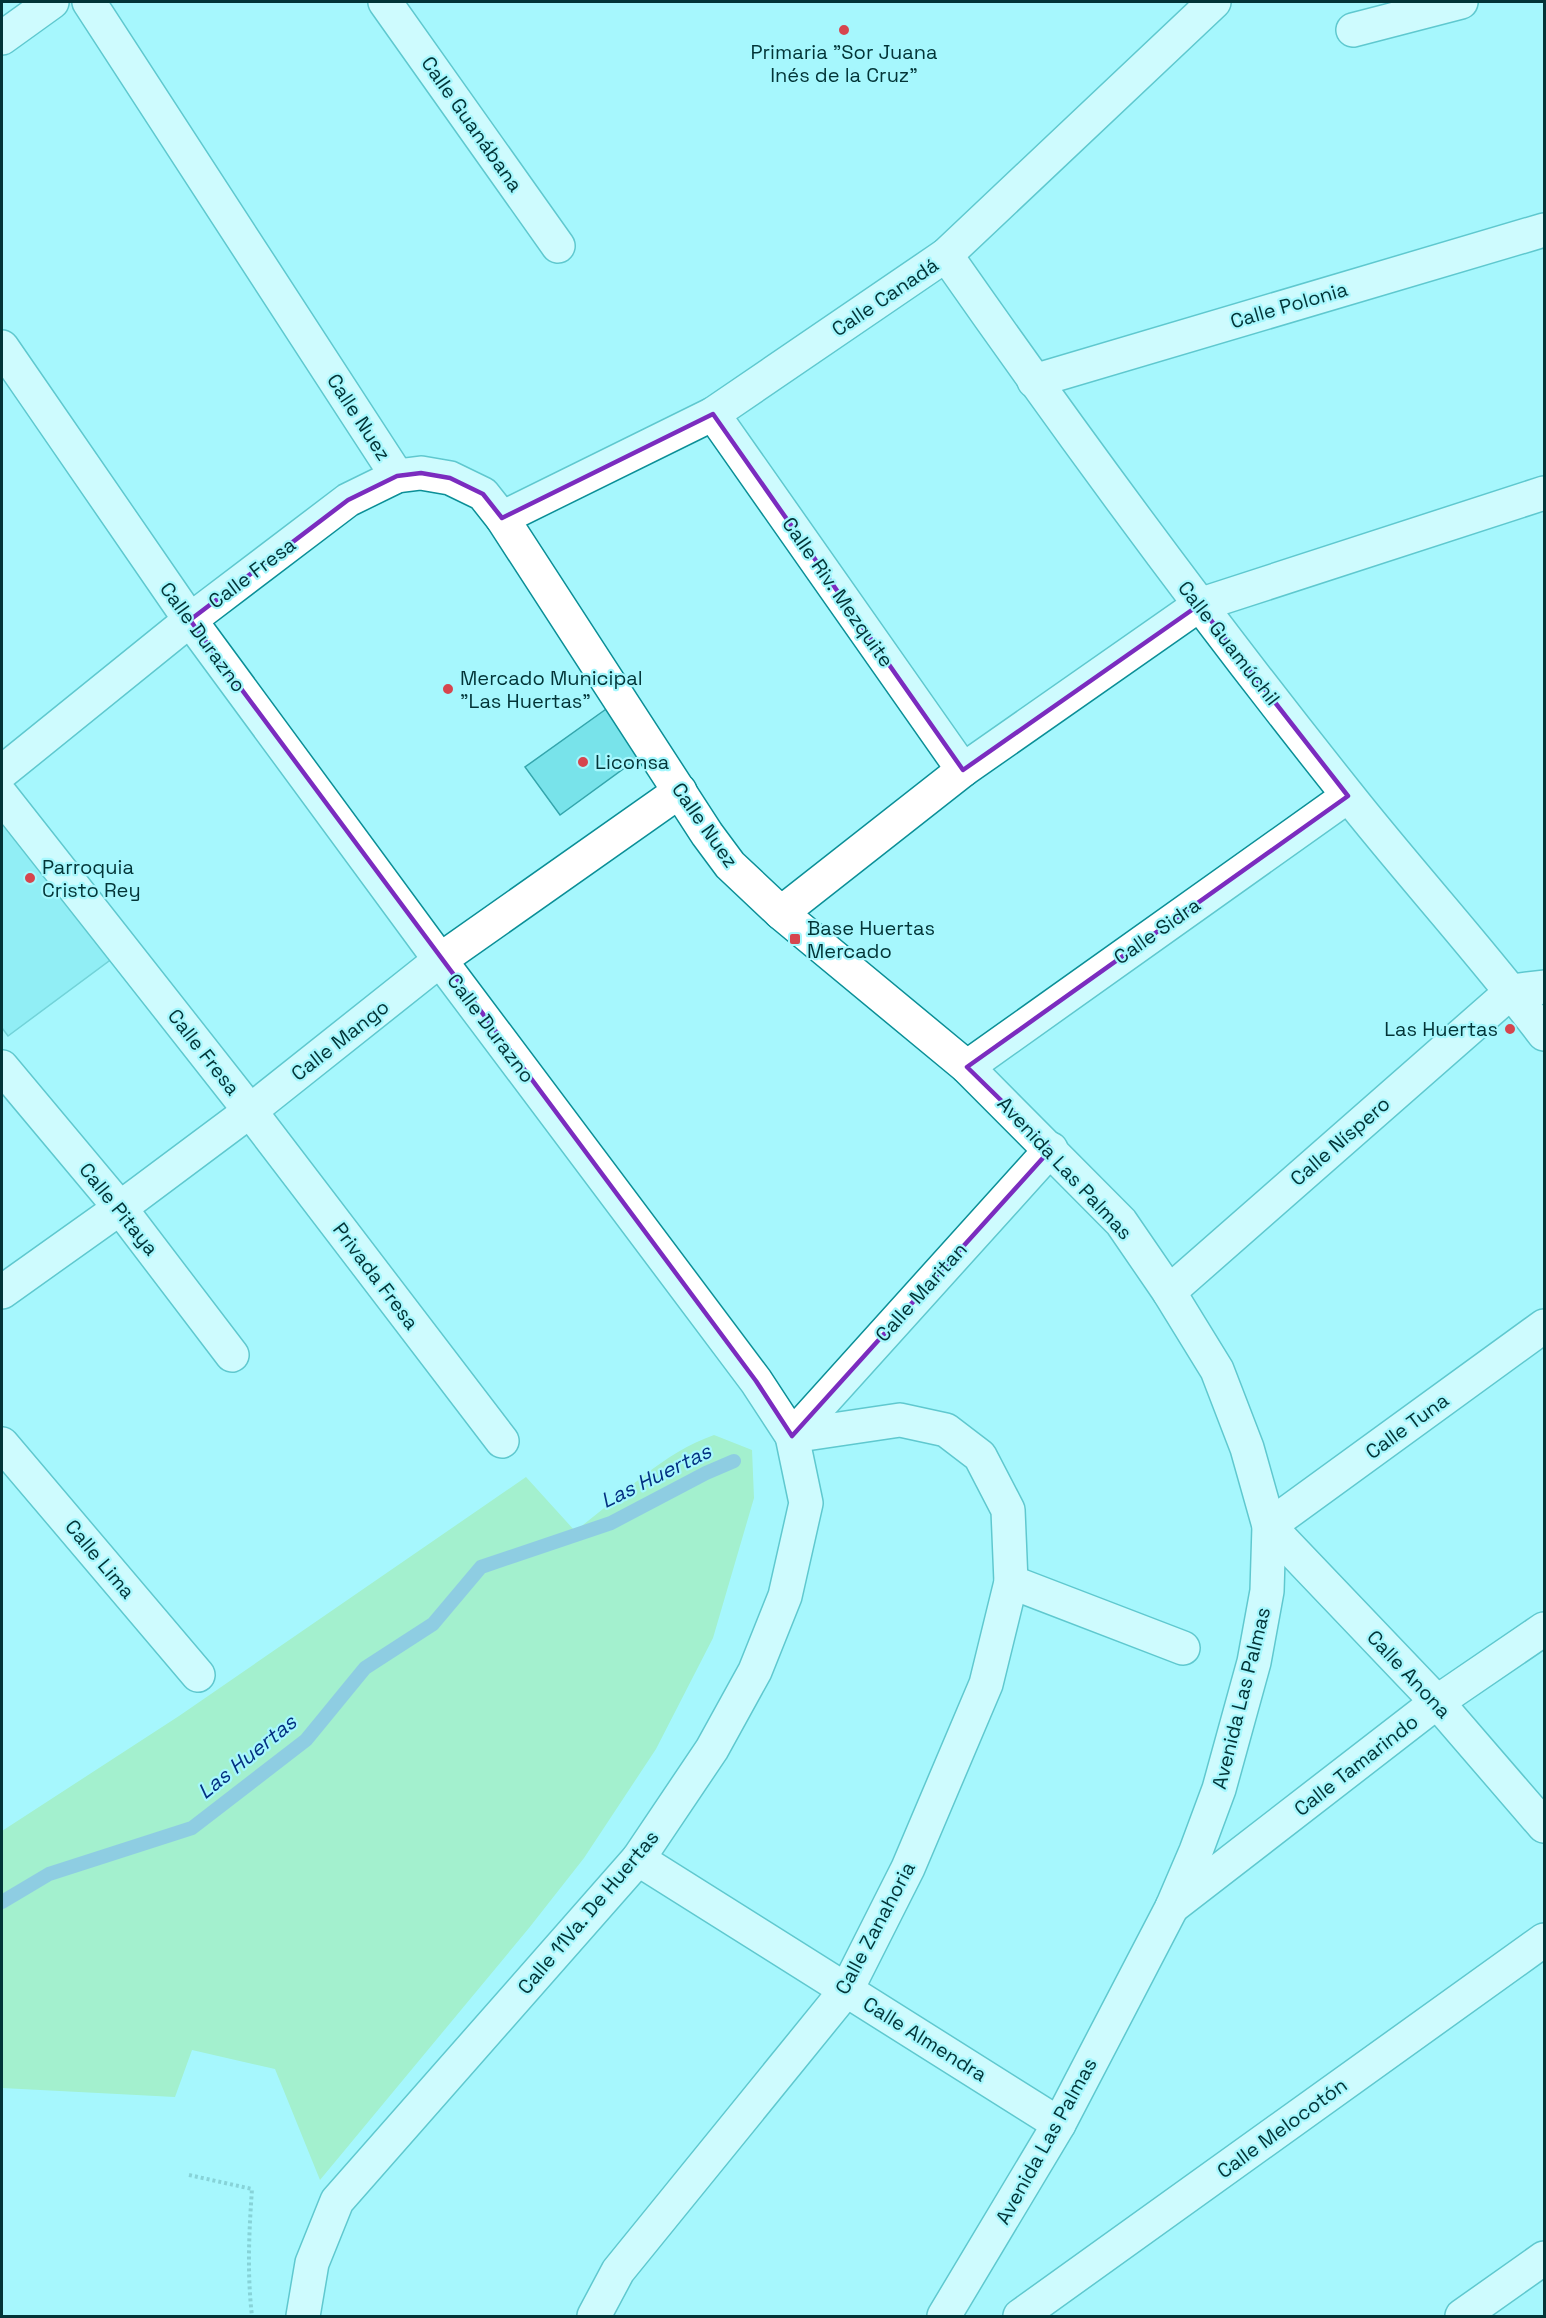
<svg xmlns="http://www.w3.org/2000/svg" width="1546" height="2318" viewBox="0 0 1546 2318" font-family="'Space Grotesk',sans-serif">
<rect width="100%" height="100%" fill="#a6f7fd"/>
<!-- green -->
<path fill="#9fe694" d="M714 1435 752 1450 754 1498 713 1638 656 1749 584 1858 529 1928 320 2180 275 2069 192 2050 175 2097 2 2088V1831L179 1716 526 1477 575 1531C620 1498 660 1454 714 1435Z"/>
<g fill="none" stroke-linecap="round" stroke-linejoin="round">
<!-- stream -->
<polyline stroke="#7299c2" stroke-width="14" points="2,1902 49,1874 192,1828 306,1740 365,1668 433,1624 481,1567 611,1523 706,1473 734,1461"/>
</g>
<!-- building -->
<g fill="#78e3ea" stroke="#34a6ad" stroke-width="1.5">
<polygon points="609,707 641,756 560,815 525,767"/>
<polygon points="2,801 117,955 8,1036 2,1028"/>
</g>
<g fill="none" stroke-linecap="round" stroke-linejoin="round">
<!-- minor casing -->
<g stroke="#0b8f97" stroke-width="36">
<g id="minor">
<polyline points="89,2 397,476"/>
<polyline points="385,2 558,246"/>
<polyline points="1353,30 1461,2"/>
<polyline points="2,38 52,2"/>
<path d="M946 255C1074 438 1207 619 1347 794 1411 875 1482 952 1544 1034"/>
<polyline points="2,347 190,620 440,960 756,1381 792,1436 806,1503 785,1596 755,1671 712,1749 638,1859 337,2201 312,2263 303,2316"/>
<polyline points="1034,381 1544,230"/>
<polyline points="713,414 963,770"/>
<polyline points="502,518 713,414 946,255 1214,2"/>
<polyline points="2,772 190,620 348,500 397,476 421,473 450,478 483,494 502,518 707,834 730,865 781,913 963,770 1199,605 1544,493"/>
<polyline points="2,796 250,1111 502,1441"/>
<polyline points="1512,991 1544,987"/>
<polyline points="2,1067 120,1208 232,1355"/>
<polyline points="967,1067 1348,796"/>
<polyline points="2,1292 120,1208 250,1111 440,960 680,791"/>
<polyline points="1169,1292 1512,991"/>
<polyline points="1544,1326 1269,1526 1437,1702 1544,1826"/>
<polyline points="792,1436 1051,1149"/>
<polyline points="2,1444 198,1675"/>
<polyline points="1011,1582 1183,1648"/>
<polyline points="638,1859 1059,2124"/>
<polyline points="1172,1907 1437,1702 1544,1629"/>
<polyline points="594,2316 618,2271 847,1989 908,1868 986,1684 1011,1582 1008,1510 980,1456 946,1430 900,1420 792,1436"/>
<polyline points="1020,2316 1544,1940"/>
<polyline points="1462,2316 1544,2258"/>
</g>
</g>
<!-- tertiary casing -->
<g stroke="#0b8f97" stroke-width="36">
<polyline id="tertiary" points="781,913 967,1067 1121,1222 1169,1292 1217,1370 1247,1448 1269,1526 1267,1591 1254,1662 1219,1789 1196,1851 1172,1907 1059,2124 944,2316"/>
</g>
<!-- path -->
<path stroke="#63a7ac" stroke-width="4" stroke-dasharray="3 3" stroke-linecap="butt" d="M189 2175 252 2189C249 2232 247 2274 252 2316"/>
<!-- minor -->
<use href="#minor" stroke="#fff" stroke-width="33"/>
<!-- tertiary -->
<use href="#tertiary" stroke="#fff" stroke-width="33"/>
</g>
<!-- marked area -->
<path d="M0 0H1546V2318H0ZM713 414 963 770 1199 605 1348 796 967 1067 1051 1149 792 1436 756 1381 190 620 348 500 397 476 421 473 450 478 483 494 502 518Z" fill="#a6f7fd" fill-opacity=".55" fill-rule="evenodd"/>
<path fill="none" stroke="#7b2cbf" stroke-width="4.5" stroke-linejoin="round" d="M713 414 963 770 1199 605 1348 796 967 1067 1051 1149 792 1436 756 1381 190 620 348 500 397 476 421 473 450 478 483 494 502 518Z"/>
<!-- markers -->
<g fill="#d6454e" stroke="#a6f7fd" stroke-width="2">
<circle cx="844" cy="30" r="6"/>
<circle cx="448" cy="689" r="6"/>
<circle cx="583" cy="762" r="6"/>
<circle cx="30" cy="878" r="6"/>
<rect x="789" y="933" width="12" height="12" rx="3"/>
<circle cx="1510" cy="1029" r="6"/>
</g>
<g text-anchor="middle" stroke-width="4.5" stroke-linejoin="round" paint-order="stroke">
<!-- poi labels -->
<g font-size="20" fill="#023437" stroke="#a6f7fd" text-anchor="start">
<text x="844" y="59" text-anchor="middle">Primaria "Sor Juana<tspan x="844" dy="23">Inés de la Cruz"</tspan></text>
<text x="460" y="685">Mercado Municipal<tspan x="460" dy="23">"Las Huertas"</tspan></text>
<text x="595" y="769">Liconsa</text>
<text x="42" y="874">Parroquia<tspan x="42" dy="23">Cristo Rey</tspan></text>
<text x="807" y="935">Base Huertas<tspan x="807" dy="23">Mercado</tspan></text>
<text x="1498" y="1036" text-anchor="end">Las Huertas</text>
</g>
<!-- street labels -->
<g font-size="20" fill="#023437" stroke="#a6f7fd">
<text transform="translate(472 124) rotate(55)" y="7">Calle Guanábana</text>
<text transform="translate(885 297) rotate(-34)" y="7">Calle Canadá</text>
<text transform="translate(1289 305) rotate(-16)" y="7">Calle Polonia</text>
<text transform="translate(359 417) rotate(57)" y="7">Calle Nuez</text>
<text transform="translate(252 573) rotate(-37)" y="7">Calle Fresa</text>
<text transform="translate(838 592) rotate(55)" y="7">Calle Riv. Mezquite</text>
<text transform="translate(203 637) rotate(54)" y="7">Calle Durazno</text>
<text transform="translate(1229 643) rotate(52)" y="7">Calle Guamúchil</text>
<text transform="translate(705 825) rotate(55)" y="7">Calle Nuez</text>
<text transform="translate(1157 931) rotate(-35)" y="7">Calle Sidra</text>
<text transform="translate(491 1028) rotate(53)" y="7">Calle Durazno</text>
<text transform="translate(340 1040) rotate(-38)" y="7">Calle Mango</text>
<text transform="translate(204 1052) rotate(52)" y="7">Calle Fresa</text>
<text transform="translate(1340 1141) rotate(-41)" y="7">Calle Níspero</text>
<text transform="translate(1065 1168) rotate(47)" y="7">Avenida Las Palmas</text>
<text transform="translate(119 1209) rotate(51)" y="7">Calle Pitaya</text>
<text transform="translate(376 1276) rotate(53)" y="7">Privada Fresa</text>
<text transform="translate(921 1292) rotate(-48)" y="7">Calle Maritan</text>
<text transform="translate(1407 1426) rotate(-36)" y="7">Calle Tuna</text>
<text transform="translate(100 1559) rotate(50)" y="7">Calle Lima</text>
<text transform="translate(1409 1674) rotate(47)" y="7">Calle Anona</text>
<text transform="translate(1241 1698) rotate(-76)" y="7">Avenida Las Palmas</text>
<text transform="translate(1356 1765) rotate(-38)" y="7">Calle Tamarindo</text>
<text transform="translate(588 1912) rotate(-50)" y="7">Calle 11Va. De Huertas</text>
<text transform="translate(875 1928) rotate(-62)" y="7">Calle Zanahoria</text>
<text transform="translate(925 2039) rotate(32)" y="7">Calle Almendra</text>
<text transform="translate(1282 2128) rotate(-36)" y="7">Calle Melocotón</text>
<text transform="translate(1046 2141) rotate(-61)" y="7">Avenida Las Palmas</text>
</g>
<!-- water labels -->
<g font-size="21" font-style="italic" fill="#033081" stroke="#a6f7fd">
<text transform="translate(656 1476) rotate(-26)" y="7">Las Huertas</text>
<text transform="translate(247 1757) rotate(-39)" y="7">Las Huertas</text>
</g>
</g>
<!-- border -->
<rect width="1546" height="2318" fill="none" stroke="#023437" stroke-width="6"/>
</svg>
